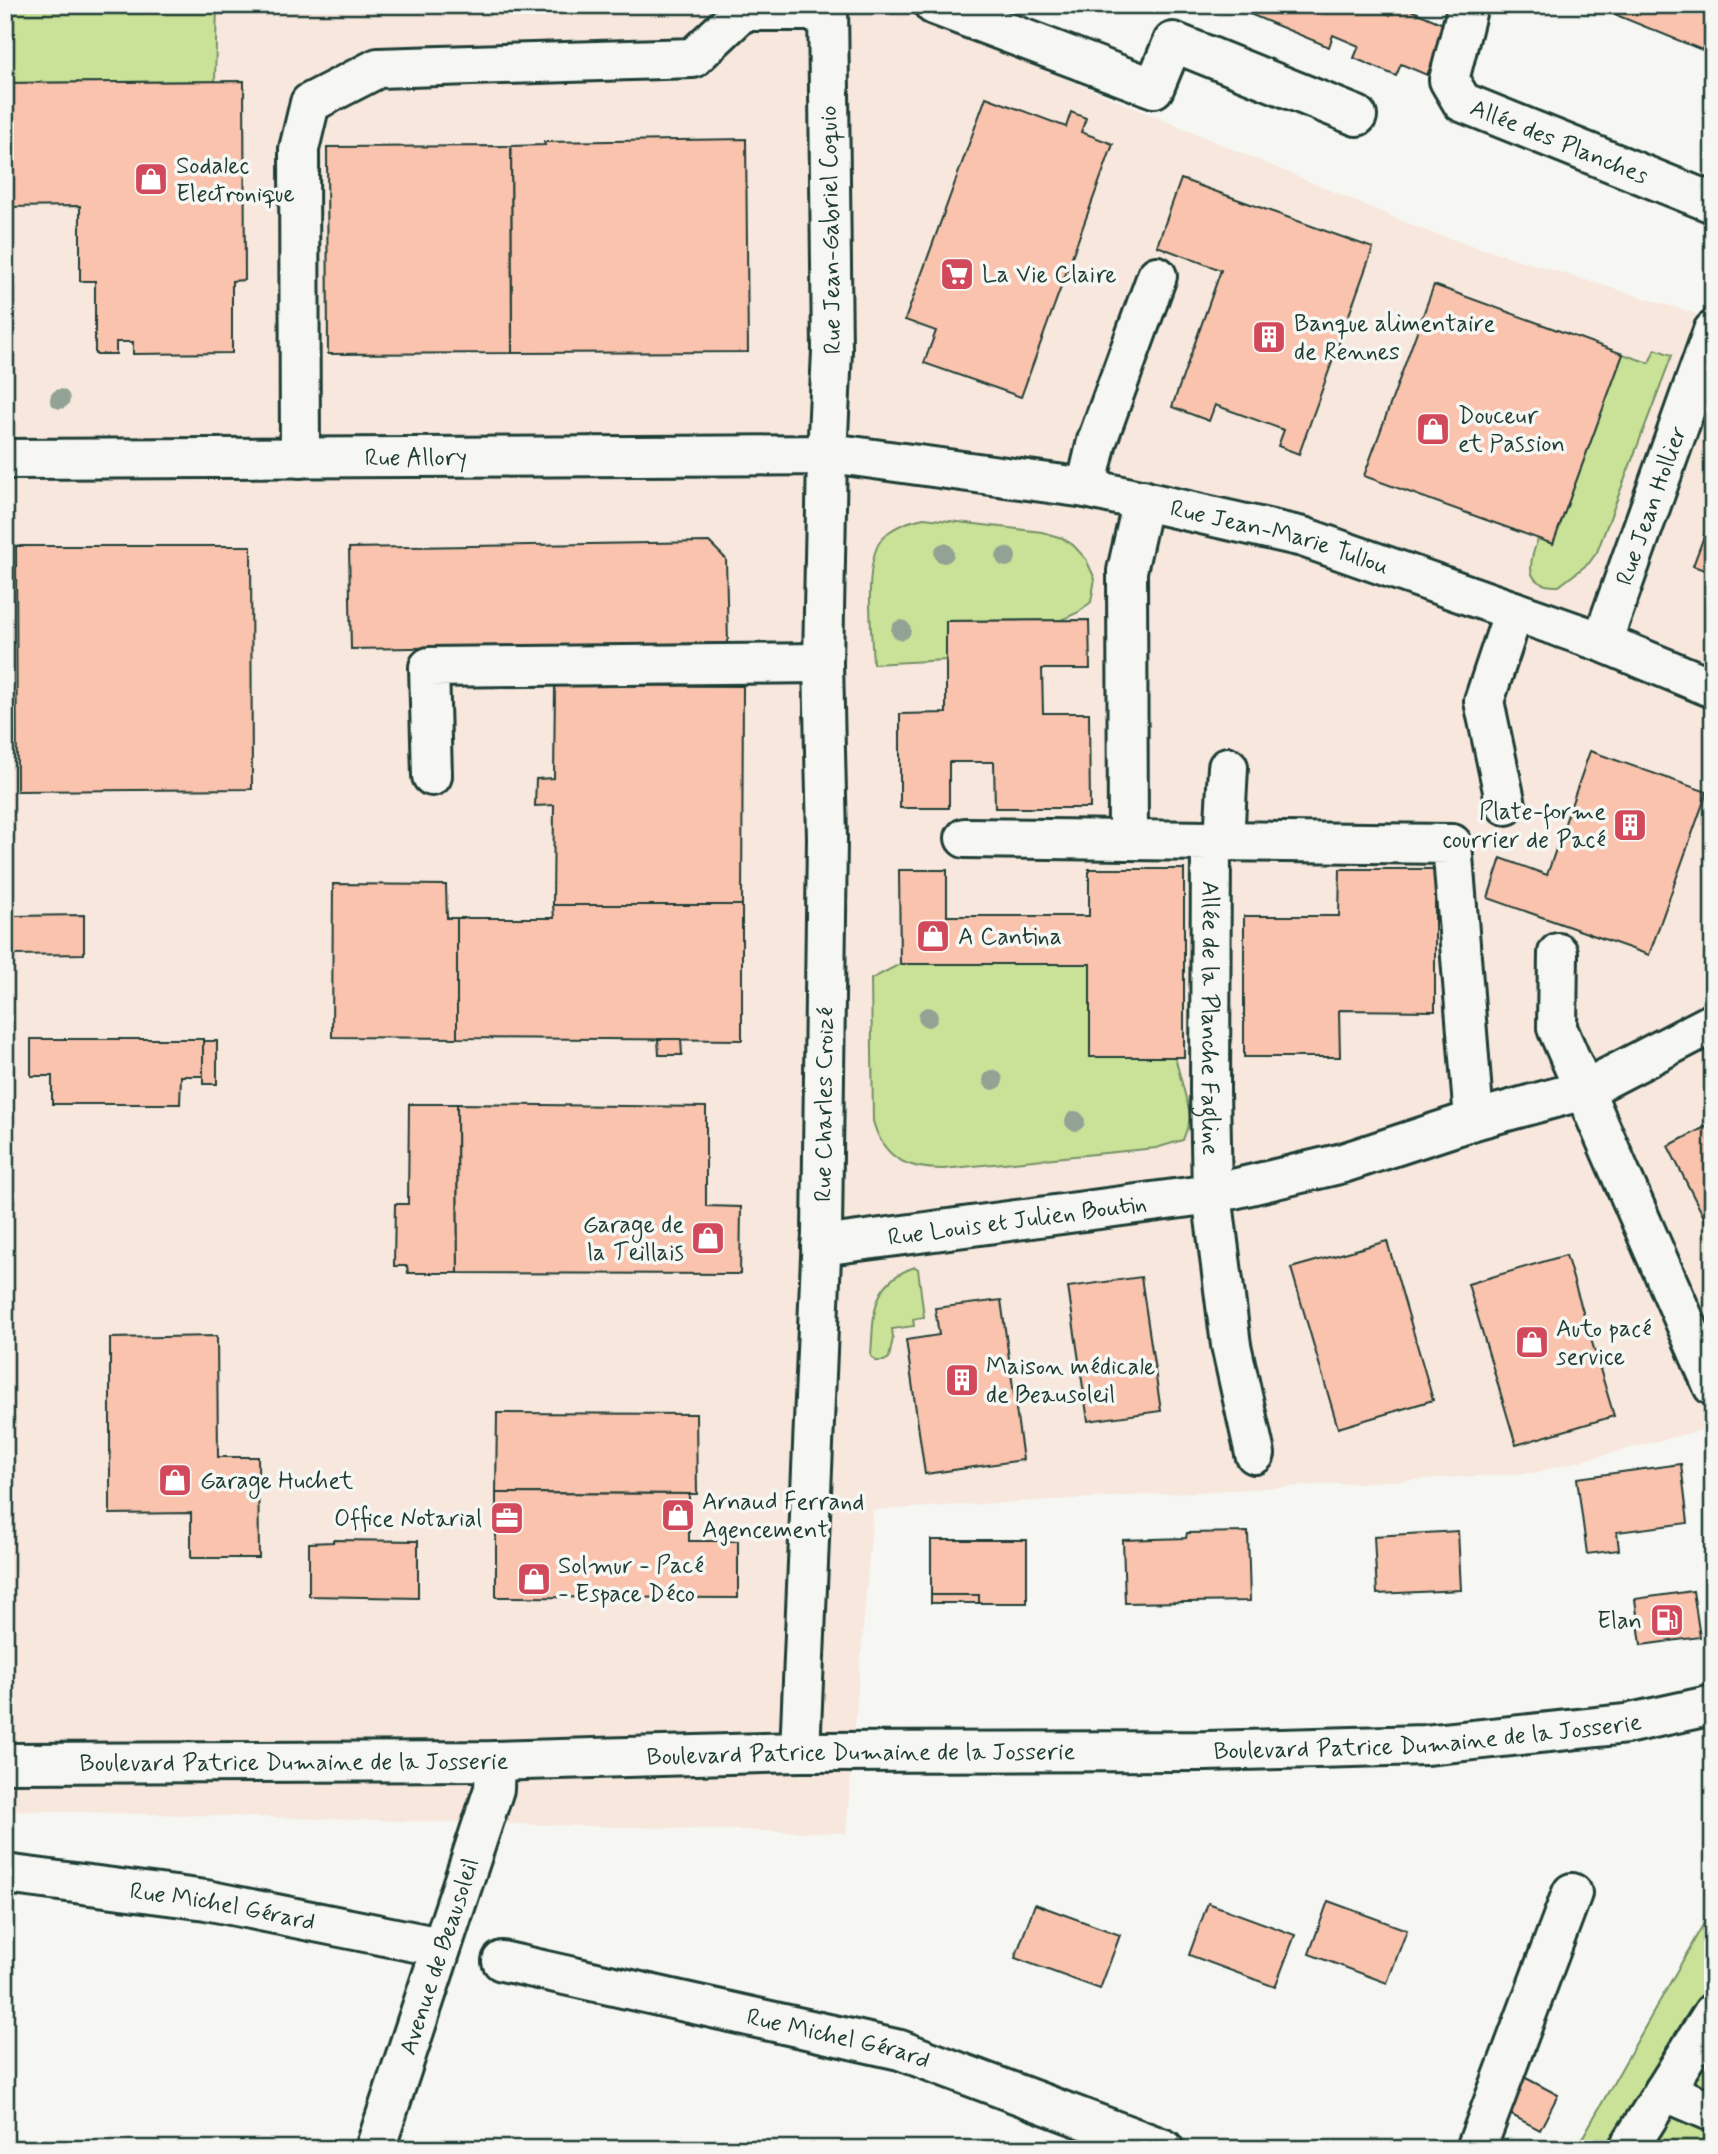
<svg xmlns="http://www.w3.org/2000/svg" width="1718" height="2154" viewBox="0 0 1718 2154" font-family="Mynerve,sans-serif">
<rect width="100%" height="100%" fill="#f6f6f2"/>
<filter id="ink" filterUnits="userSpaceOnUse"><feTurbulence type="fractalNoise" baseFrequency=".0143" numOctaves="2"/><feDisplacementMap in="SourceGraphic" scale="14" xChannelSelector="R" yChannelSelector="G"/><feConvolveMatrix kernelMatrix="1 2 1 2 8 2 1 2 1" color-interpolation-filters="sRGB"/></filter>
<g filter="url(#ink)">
<!-- built -->
<polygon fill="#f7e7dd" points="5,5 891,5 1431,233 1713,319 1713,1427 1533,1473 873,1510 846,1833 5,1810"/>
<!-- green -->
<g fill="#c9e298" stroke="#749066" stroke-width="2">
<polygon points="5,5 217,5 215,81 5,83"/>
<path d="M1655 349 1672 355 1597 552 1589 563 1559 586C1524 587 1528 564 1538 539L1553 544 1623 354 1649 363Z"/>
<path d="M924 518 1042 532 1062 538 1073 545 1086 559 1095 579 1091 602 1079 612 1061 620 946 621V660L873 664C872 634 863 564 881 540 891 527 909 521 924 518Z"/>
<path d="M900 964H1090V1057H1175L1191 1117 1183 1140 1156 1148 943 1169C906 1169 883 1158 873 1121L871 979Z"/>
<path d="M915 1267 918 1269 924 1317 913 1319 914 1326 892 1329 893 1338 889 1358 884 1361H876L871 1356C874 1315 870 1282 915 1267Z"/>
<polygon points="1713,1907 1713,2149 1576,2149"/>
</g>
<!-- building -->
<g fill="#fac3ad" stroke="#1f3d34" stroke-width="2">
<polygon points="1248,5 1378,5 1377,9 1390,15 1394,5 1399,5 1448,26 1427,75 1401,64 1396,76 1354,58 1359,46 1333,35 1329,47 1245,12"/>
<polygon points="1606,5 1713,5 1713,25 1702,50 1604,10"/>
<polygon points="244,81 245,280 232,281 232,353 133,354 133,342 116,342 116,354 95,354 95,281 80,281 80,206 5,207 5,83"/>
<polygon points="986,97 1066,127 1071,112 1086,118 1081,132 1113,144 1021,397 924,363 936,331 905,320"/>
<polygon points="746,139 748,352 512,353 511,146 545,145 544,142"/>
<polygon points="511,146 512,353 328,354 327,147"/>
<polygon points="1181,179 1373,248 1299,454 1278,446 1284,430 1215,405 1209,421 1172,407 1221,270 1157,246"/>
<polygon points="1434,285 1623,354 1553,544 1364,476"/>
<polygon points="1713,512 1713,573 1693,566"/>
<polygon points="709,542 726,559 728,643 351,649 349,548"/>
<polygon points="16,546 251,546 252,789 17,791"/>
<polygon points="1089,620 1090,669 1042,669 1043,713 1089,713 1090,808 995,808 994,762 949,762 949,808 900,808 900,714 946,713 946,621"/>
<polygon points="555,685 743,686 742,905 553,905 554,805 535,806 536,779 554,778"/>
<polygon points="1590,751 1707,792 1649,955 1488,898 1501,858 1547,875"/>
<polygon points="1089,869 1184,869 1184,1057 1090,1057 1090,964 900,964 899,870 947,870 947,916 1089,916"/>
<polygon points="1340,869 1435,869 1435,1011 1339,1010 1340,1057 1244,1057 1244,916 1339,916"/>
<polygon points="333,884 446,885 447,918 457,918 457,1038 332,1037"/>
<polygon points="553,905 742,905 742,1040 457,1038 457,918 554,918"/>
<polygon points="84,915 84,954 11,955 11,916"/>
<polygon points="31,1039 203,1039 203,1076 181,1076 180,1104 52,1104 52,1076 31,1076"/>
<polygon points="658,1039 681,1039 682,1055 659,1055"/>
<rect x="203" y="1041" width="14" height="43"/>
<polygon points="409,1104 457,1104 458,1273 408,1273 407,1266 394,1266 395,1204 408,1204"/>
<polygon points="457,1104 706,1107 706,1206 741,1207 740,1274 458,1273"/>
<polygon points="1713,1123 1713,1235 1668,1146"/>
<polygon points="1387,1241 1433,1400 1338,1428 1291,1268"/>
<polygon points="1566,1255 1614,1416 1516,1445 1468,1284"/>
<polygon points="1141,1277 1161,1411 1088,1421 1068,1287"/>
<polygon points="1001,1300 1023,1460 925,1474 906,1340 939,1335 935,1308"/>
<polygon points="217,1336 218,1457 258,1457 259,1558 191,1558 191,1513 110,1514 110,1338"/>
<polygon points="497,1413 696,1414 697,1494 496,1493"/>
<polygon points="1681,1464 1688,1523 1617,1532 1619,1550 1587,1554 1577,1478"/>
<polygon points="496,1493 689,1494 689,1541 738,1541 738,1598 496,1597"/>
<polygon points="1458,1531 1461,1590 1377,1594 1374,1536"/>
<polygon points="1248,1532 1250,1601 1125,1603 1123,1540 1186,1538 1187,1533"/>
<polygon points="333,1540 418,1541 418,1598 309,1596 309,1543 333,1542"/>
<polygon points="931,1540 1027,1540 1027,1603 979,1603 979,1595 931,1595"/>
<polygon points="1693,1591 1700,1637 1641,1645 1635,1599"/>
<rect x="931" y="1595" width="48" height="8"/>
<polygon points="1328,1901 1407,1930 1387,1983 1309,1954"/>
<polygon points="1208,1903 1295,1935 1275,1987 1189,1955"/>
<polygon points="1035,1904 1120,1935 1100,1989 1015,1958"/>
<polygon points="1524,2077 1558,2095 1540,2130 1506,2112"/>
</g>
<g fill="none" stroke-linecap="round" stroke-linejoin="round">
<!-- minor casing -->
<g stroke="#1f3d34" stroke-width="44">
<g id="minor">
<polyline points="934,5 1154,88 1173,42 1357,116"/>
<path id="s1" d="M1468 5 1449 80 1462 102 1713 203"/>
<polyline points="300,458 299,149 310,103 378,68 693,58 743,11 828,11"/>
<path id="s2" d="M5 459 845 455 1086 488 1303 537 1602 642 1713 688"/>
<polyline points="1086,488 1097,441 1157,276"/>
<path id="s3" d="M1143 500 1127 571 1128 840 1211 841 1210 1091 1212 1194 1231 1345 1255 1454"/>
<path id="s4" d="M1602 642 1713 331"/>
<polyline points="432,776 429,667 823,663"/>
<polyline points="1506,805 1484,701 1514,611"/>
<polyline points="965,838 1128,840"/>
<polyline points="1211,841 1452,844 1474,1120"/>
<polyline points="1224,842 1228,767"/>
<polyline points="1558,953 1557,1028 1713,1386"/>
<path id="s5" d="M821 1246 1212 1194 1343 1163 1474 1120 1584 1090 1713 1023"/>
<path id="s6" d="M800 1752 822 1233 827 838 823 663 827 456 832 351 828 5"/>
<path id="s7" d="M5 1763 495 1761 800 1752 1206 1751 1425 1745 1626 1724 1713 1705"/>
<path id="s8" d="M5 1874 206 1900 440 1947"/>
<path id="s9" d="M502 1961 900 2050 1164 2149"/>
<polyline points="1664,2091 1713,2112"/>
<path id="s10" d="M375 2149 494 1789 495 1761"/>
<polyline points="1476,2149 1572,1893"/>
<polyline points="1628,2149 1713,2013"/>
</g>
</g>
<!-- minor -->
<use href="#minor" stroke="#f6f6f2" stroke-width="38"/>
</g>
<!-- trees -->
<g fill="#92a294">
<circle cx="60" cy="399" r="10"/>
<circle cx="944" cy="553" r="10"/>
<circle cx="1006" cy="557" r="10"/>
<circle cx="901" cy="630" r="10"/>
<circle cx="928" cy="1017" r="10"/>
<circle cx="993" cy="1080" r="10"/>
<circle cx="1075" cy="1121" r="10"/>
</g>
</g>
<!-- icons -->
<defs>
<g id="shop-square" transform="scale(1.75)"><rect x="-9" y="-9" width="18" height="18" rx="4" fill="#d1495b" stroke="#f6f6f2"/><path d="M-5-2.5h2.3a2.7 3.5 0 0 1 5.4 0H5L5.5 6h-11ZM-1.5-2.5h3a1.5 2.3 0 0 0-3 0Z" fill="#fff"/></g>
<g id="supermarket-square" transform="scale(1.75)"><rect x="-9" y="-9" width="18" height="18" rx="4" fill="#d1495b" stroke="#f6f6f2"/><path d="M-6-5.5h2.5l.6 2H6L4.5 2H-2.5L-4.4-4H-6ZM-1.5 3.2a1.3 1.3 0 1 0 .1 0ZM3 3.2a1.3 1.3 0 1 0 .1 0Z" fill="#fff"/></g>
<g id="building-square" transform="scale(1.75)"><rect x="-9" y="-9" width="18" height="18" rx="4" fill="#d1495b" stroke="#f6f6f2"/><path d="M-4-6H4V6H1V3H-1V6H-4ZM-2.5-4.3h1.7v1.8h-1.7ZM.8-4.3h1.7v1.8H.8ZM-2.5-1h1.7V.8h-1.7ZM.8-1h1.7V.8H.8Z" fill="#fff"/></g>
<g id="office-square" transform="scale(1.75)"><rect x="-9" y="-9" width="18" height="18" rx="4" fill="#d1495b" stroke="#f6f6f2"/><path d="M-6-3h4V-5.5h4V-3h4V5H-6ZM-1-4.5V-3h2v-1.5ZM-6 0V1H6V0Z" fill="#fff"/></g>
<g id="fuel-square" transform="scale(1.75)"><rect x="-9" y="-9" width="18" height="18" rx="4" fill="#d1495b" stroke="#f6f6f2"/><path d="M-5.5-6h7V0h2V4h1.3V-2.5L3-4.5l.8-.8L6-3V5H2.5V1h-1V6h-7ZM-4.2-4.7v3.2H.2V-4.7Z" fill="#fff"/></g>
</defs>
<g fill-rule="evenodd">
<use href="#shop-square" x="151" y="179"/>
<use href="#supermarket-square" x="957" y="274"/>
<use href="#building-square" x="1269" y="337"/>
<use href="#shop-square" x="1433" y="429"/>
<use href="#building-square" x="1630" y="825"/>
<use href="#shop-square" x="933" y="936"/>
<use href="#shop-square" x="708" y="1238"/>
<use href="#shop-square" x="1532" y="1342"/>
<use href="#building-square" x="962" y="1380"/>
<use href="#shop-square" x="175" y="1480"/>
<use href="#shop-square" x="678" y="1515"/>
<use href="#office-square" x="507" y="1518"/>
<use href="#shop-square" x="534" y="1579"/>
<use href="#fuel-square" x="1667" y="1620"/>
</g>
<g text-anchor="middle" stroke-width="7" stroke-linejoin="round" paint-order="stroke">
<!-- street labels -->
<g font-size="24" fill="#1f3d34" stroke="#f6f6f2">
<text dy="8" stroke="none"><textPath href="#s1" startOffset="208">Allée des Planches</textPath></text>
<text transform="translate(830 230) rotate(-91)" y="8">Rue Jean-Gabriel Coquio</text>
<text dy="8" stroke="none"><textPath href="#s2" startOffset="411">Rue Allory</textPath></text>
<text dy="8" stroke="none"><textPath href="#s4" startOffset="145">Rue Jean Hollier</textPath></text>
<text dy="8" stroke="none"><textPath href="#s2" startOffset="1283">Rue Jean-Marie Tullou</textPath></text>
<text dy="8" stroke="none"><textPath href="#s3" startOffset="602">Allée de la Planche Fagline</textPath></text>
<text dy="8" stroke="none"><textPath href="#s6" startOffset="648">Rue Charles Croizé</textPath></text>
<text dy="8" stroke="none"><textPath href="#s5" startOffset="198">Rue Louis et Julien Boutin</textPath></text>
<text dy="8" stroke="none"><textPath href="#s7" startOffset="1423">Boulevard Patrice Dumaine de la Josserie</textPath></text>
<text dy="8" stroke="none"><textPath href="#s7" startOffset="856">Boulevard Patrice Dumaine de la Josserie</textPath></text>
<text dy="8" stroke="none"><textPath href="#s7" startOffset="289">Boulevard Patrice Dumaine de la Josserie</textPath></text>
<text dy="8" stroke="none"><textPath href="#s8" startOffset="220">Rue Michel Gérard</textPath></text>
<text dy="8" stroke="none"><textPath href="#s10" startOffset="203">Avenue de Beausoleil</textPath></text>
<text dy="8" stroke="none"><textPath href="#s9" startOffset="345">Rue Michel Gérard</textPath></text>
</g>
<!-- poi labels -->
<g font-size="24" fill="#1f3d34" stroke="#f6f6f2" text-anchor="start">
<text x="176" y="173">Sodalec<tspan x="176" dy="28">Electronique</tspan></text>
<text x="982" y="282">La Vie Claire</text>
<text x="1294" y="331">Banque alimentaire<tspan x="1294" dy="28">de Rennes</tspan></text>
<text x="1458" y="423">Douceur<tspan x="1458" dy="28">et Passion</tspan></text>
<text x="1606" y="819" text-anchor="end">Plate-forme<tspan x="1606" dy="28">courrier de Pacé</tspan></text>
<text x="958" y="944">A Cantina</text>
<text x="684" y="1232" text-anchor="end">Garage de<tspan x="684" dy="28">la Teillais</tspan></text>
<text x="1556" y="1336">Auto pacé<tspan x="1556" dy="28">service</tspan></text>
<text x="986" y="1374">Maison médicale<tspan x="986" dy="28">de Beausoleil</tspan></text>
<text x="200" y="1488">Garage Huchet</text>
<text x="702" y="1509">Arnaud Ferrand<tspan x="702" dy="28">Agencement</tspan></text>
<text x="482" y="1526" text-anchor="end">Office Notarial</text>
<text x="558" y="1573">Solmur - Pacé<tspan x="558" dy="28">- Espace Déco</tspan></text>
<text x="1642" y="1628" text-anchor="end">Elan</text>
</g>
</g>
<!-- margin -->
<rect width="1718" height="2154" fill="none" stroke="#f6f6f2" stroke-width="28"/>
<rect x="14" y="14" width="1690" height="2126" fill="none" stroke="#1f3d34" stroke-width="2.5" filter="url(#ink)"/>
</svg>
